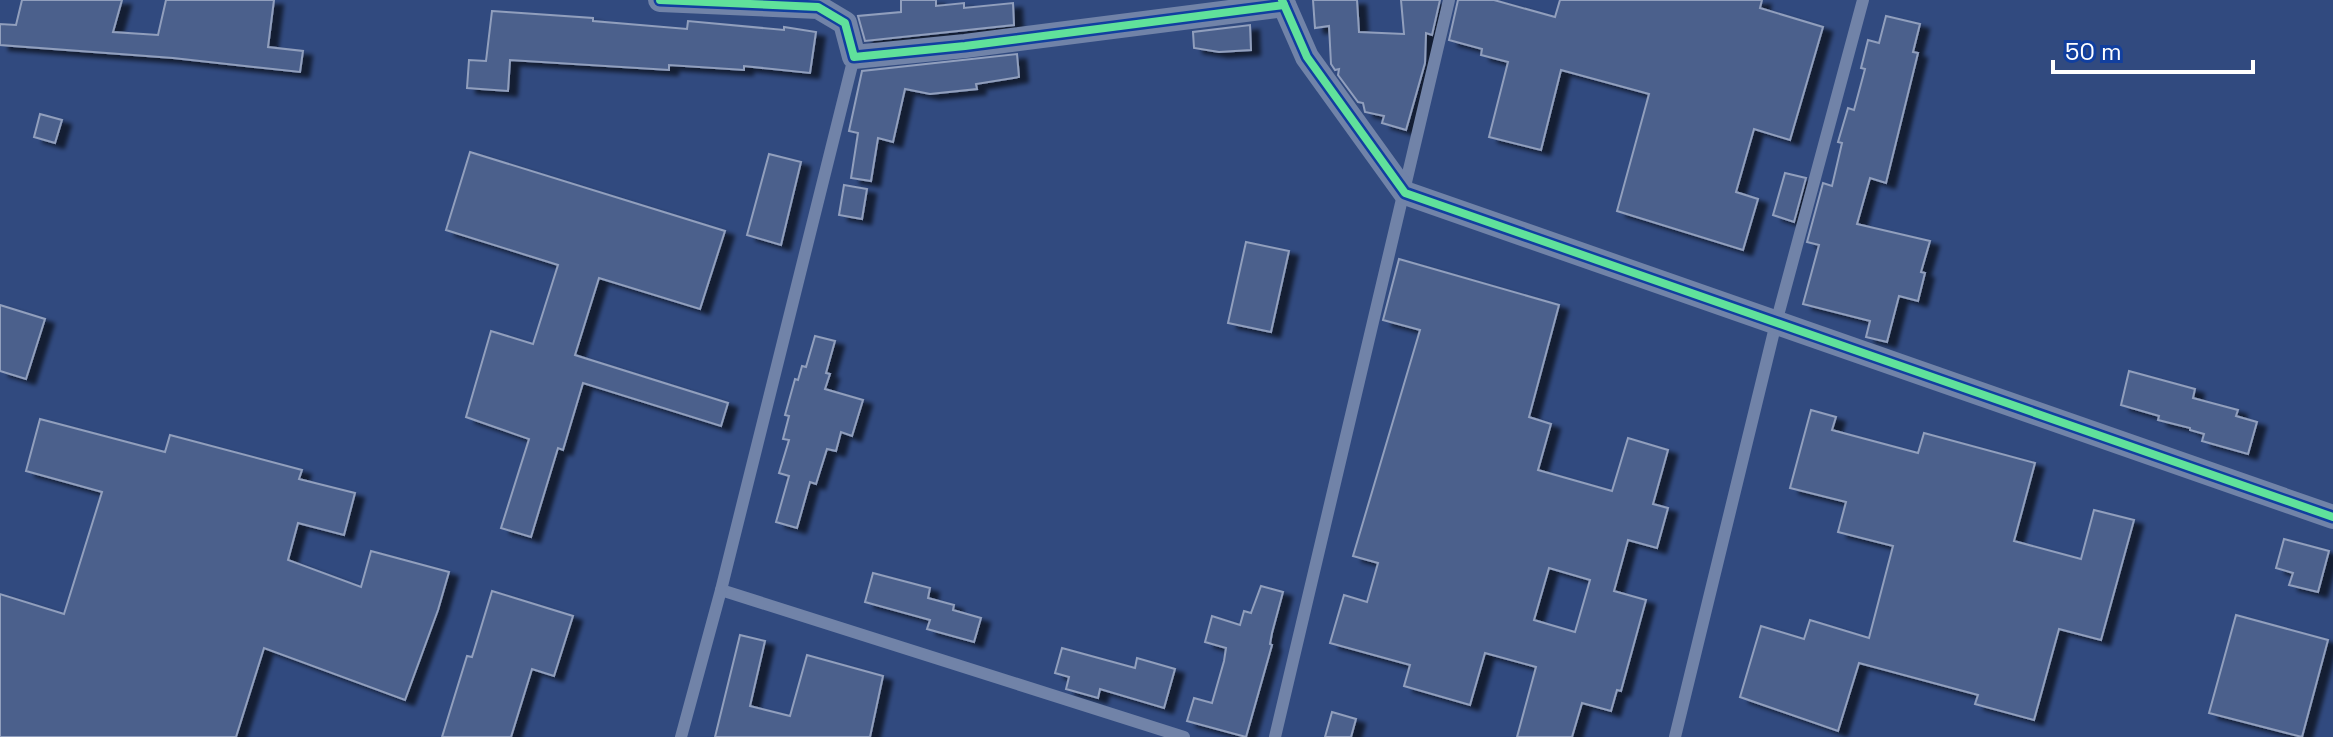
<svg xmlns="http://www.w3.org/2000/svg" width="2333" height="737" viewBox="0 0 2333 737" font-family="'Space Grotesk',sans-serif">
<defs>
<filter id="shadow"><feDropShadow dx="9" dy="5" stdDeviation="2" flood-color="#0009"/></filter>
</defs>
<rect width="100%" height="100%" fill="#314a7f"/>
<!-- building -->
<g fill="#4c618c" stroke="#919fbd" stroke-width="2" fill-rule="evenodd" filter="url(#shadow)">
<polygon points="22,0 122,0 113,32 158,35 166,0 274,0 268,47 303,51 300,72 173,58 0,45 0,24 16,25"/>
<polygon points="901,0 936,0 936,6 964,3 964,8 1013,3 1014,25 865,41 858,16 901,12"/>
<polygon points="1313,0 1357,0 1359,32 1404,34 1401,0 1440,0 1432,35 1426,33 1425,63 1406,130 1382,123 1384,116 1365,112 1363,103 1358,102 1338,75 1339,69 1335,70 1331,64 1329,26 1315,28"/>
<polygon points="1458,0 1494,0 1555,17 1560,0 1762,0 1760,8 1823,27 1790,140 1754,129 1736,192 1758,199 1743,250 1617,211 1649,94 1561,70 1541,150 1489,137 1508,62 1481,55 1482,49 1449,40"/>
<polygon points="492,11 593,18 593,21 687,29 688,21 784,30 784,27 816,32 810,73 744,66 744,70 669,65 669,70 510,60 508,91 467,88 469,60 486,61"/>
<polygon points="1886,16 1920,24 1913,52 1918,53 1886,183 1870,178 1857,224 1930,241 1921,272 1925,273 1918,301 1899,296 1887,342 1866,337 1870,321 1803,304 1819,245 1807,242 1823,183 1832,186 1842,143 1838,142 1848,108 1854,110 1865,69 1861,68 1868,40 1879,43"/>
<polygon points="1250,25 1251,50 1219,52 1194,48 1193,32"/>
<polygon points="1017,54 1019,77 976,84 977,89 930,94 905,89 893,142 878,138 871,181 851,178 858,133 849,131 862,71"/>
<polygon points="40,114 62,120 55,143 34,137"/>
<polygon points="470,152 725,231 700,309 599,278 575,355 728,403 721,426 583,383 563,450 558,448 531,537 501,528 529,439 466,417 491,331 533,344 558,265 446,230"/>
<polygon points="769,154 801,162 781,245 747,235"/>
<polygon points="1785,173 1806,178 1794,222 1773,215"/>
<polygon points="844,185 867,189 862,219 839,215"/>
<polygon points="1246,242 1289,251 1271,332 1228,323"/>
<path d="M1399 259 1559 305 1529 417 1551 424 1538 470 1612 491 1628 438 1668 450 1653 504 1668 508 1657 548 1628 540 1614 591 1646 600 1621 691 1617 690 1611 711 1582 703 1572 737H1517L1536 667 1485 653 1470 705 1404 686 1410 665 1330 643 1344 595 1367 602 1378 563 1353 556 1420 330 1383 320ZM1549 568 1590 580 1575 632 1534 620Z"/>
<polygon points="0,305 45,319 26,379 0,371"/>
<polygon points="815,336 835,341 826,373 830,374 825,389 863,400 852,436 841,432 836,451 827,449 816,484 810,482 797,528 776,522 789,476 779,473 789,440 783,439 789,416 785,415 795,379 798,380 802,366 806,367"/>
<polygon points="2129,371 2195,389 2193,398 2238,410 2236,416 2257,422 2248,454 2202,441 2204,434 2190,430 2190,428 2158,420 2159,416 2121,405"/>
<polygon points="1811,410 1836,417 1832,430 1918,453 1924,433 2035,463 2014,541 2081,559 2094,510 2134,520 2101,640 2059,629 2034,720 1975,704 1978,695 1859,663 1838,731 1740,697 1761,626 1804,639 1810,620 1869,638 1893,546 1838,532 1846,502 1790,488"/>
<polygon points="40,419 165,452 170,435 302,470 299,479 355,493 344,535 298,523 288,560 361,587 371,551 449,572 438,610 405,700 264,648 236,737 0,737 0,594 64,614 102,492 26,471"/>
<polygon points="2284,539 2329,551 2318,592 2289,585 2293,573 2276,568"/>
<polygon points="873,573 930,588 928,598 954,605 953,610 981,618 974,642 927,629 930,620 865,602"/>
<polygon points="1261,586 1283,592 1272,633 1270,644 1272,645 1246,737 1187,721 1194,698 1212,703 1224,661 1226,648 1205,642 1212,616 1240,625 1244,611 1251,613"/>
<polygon points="492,591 573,616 554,676 532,669 511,737 442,737 467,656 472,657"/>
<polygon points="2236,615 2328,640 2302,737 2209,713"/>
<polygon points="740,635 765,641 750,706 790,716 807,655 883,676 870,737 715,737"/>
<polygon points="1062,648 1135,668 1137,658 1175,669 1164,708 1100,689 1098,698 1066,689 1069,677 1055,673"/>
<polygon points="1332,712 1356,719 1351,737 1325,737"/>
</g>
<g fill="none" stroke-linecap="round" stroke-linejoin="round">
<!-- lane -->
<g stroke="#7183a8" stroke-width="12">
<polyline points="721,590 1184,737"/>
<polyline points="681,737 721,590 854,57"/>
<polyline points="1275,737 1449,0"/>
<polyline points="1675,737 1776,323 1863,0"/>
</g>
<!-- street -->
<g stroke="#7183a8" stroke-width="24">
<polyline points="660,0 818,7 845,23 854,57 965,46 1284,5"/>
<polyline points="1282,0 1307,57 1405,193 2333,517"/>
</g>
<!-- cycleway casing -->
<g stroke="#113f9f" stroke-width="13">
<g id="cycleway">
<polyline points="660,0 818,7 845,23 854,57 965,46 1284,5"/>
<polyline points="1282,0 1307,57 1405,193 2333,517"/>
</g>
</g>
<!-- cycleway -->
<use href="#cycleway" stroke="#60e19b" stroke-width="8"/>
</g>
<!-- scale -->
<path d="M2053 60v12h200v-12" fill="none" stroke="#ffffff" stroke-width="4"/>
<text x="2065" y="60" font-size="24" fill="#ffffff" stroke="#113f9f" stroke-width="6" paint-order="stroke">50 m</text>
</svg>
